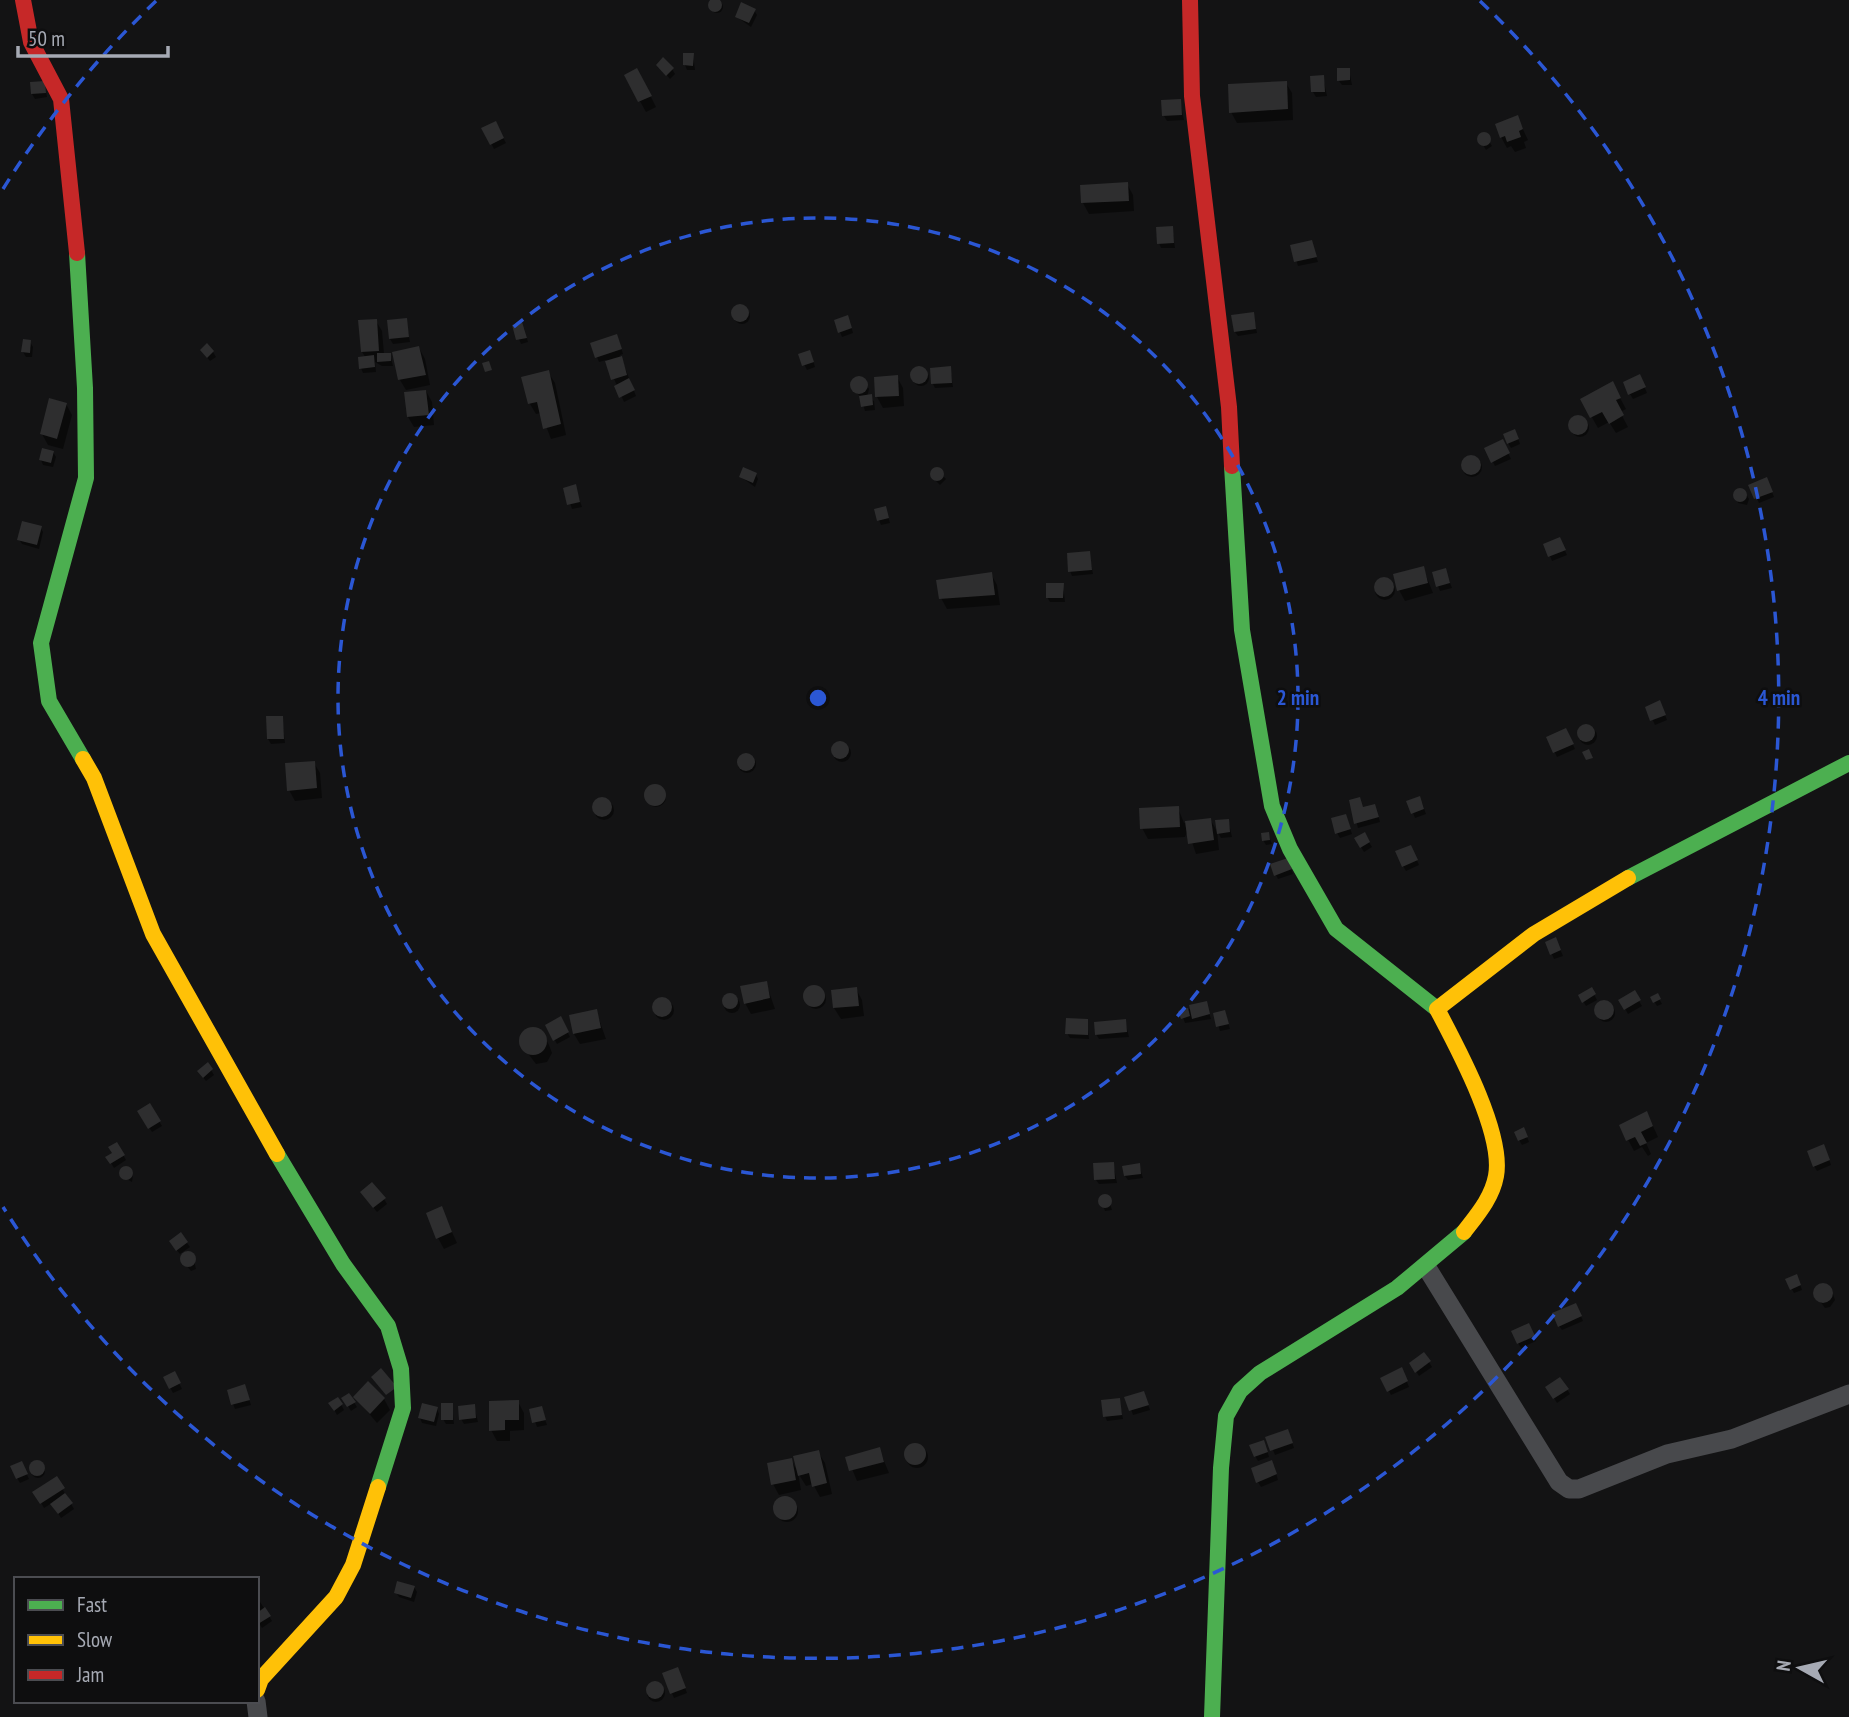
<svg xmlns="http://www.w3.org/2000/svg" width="1849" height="1717" viewBox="0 0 1849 1717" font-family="'PT Sans Narrow',sans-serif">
<rect width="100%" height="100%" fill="#131314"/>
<!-- shadow -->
<g fill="#0007">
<circle cx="717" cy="7" r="6"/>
<polygon points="754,10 757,15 751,27 737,17"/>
<polygon points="693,55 695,70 687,70 685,65"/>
<polygon points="658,65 672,69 675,74 670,79"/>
<polygon points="1349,70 1352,85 1342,85 1339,81"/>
<polygon points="626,76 643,81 656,107 646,112"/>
<polygon points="1323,77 1327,96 1316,97 1313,92"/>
<polygon points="44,83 47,97 35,99 32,94"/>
<polygon points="1286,83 1292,93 1293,120 1237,123 1231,112"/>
<polygon points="1180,101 1184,120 1167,121 1164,116"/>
<polygon points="1517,117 1528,140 1524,142 1526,148 1515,152 1511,146 1507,148 1501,137"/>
<polygon points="495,123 506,143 494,149 484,129"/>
<polygon points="1484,134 1492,146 1486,150 1479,138"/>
<polygon points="1127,184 1133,195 1134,211 1089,214 1083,203 1082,187"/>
<polygon points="1172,228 1175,248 1161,248 1159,243"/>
<polygon points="1311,242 1318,262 1298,266 1292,246"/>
<circle cx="742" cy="316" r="8"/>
<polygon points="1253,314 1257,333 1238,336 1235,332"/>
<polygon points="406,320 410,342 393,344 390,339"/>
<polygon points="376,321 382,331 384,354 390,354 393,366 382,366 375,362 376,372 363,373 361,368 366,358 362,352"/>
<polygon points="850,322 853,333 842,337 840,332"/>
<polygon points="514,326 524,328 528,342 521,344"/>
<polygon points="619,341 623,354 620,355 636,396 624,402 606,360 599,362 592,344"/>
<polygon points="30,342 33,347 32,357 26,357 23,352"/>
<polygon points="419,348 425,359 430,385 406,390 400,380"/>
<polygon points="213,352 216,357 210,361 205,355"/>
<polygon points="800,356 812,357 815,367 807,370"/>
<polygon points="950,368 953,387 935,388 933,384"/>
<circle cx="921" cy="378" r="8"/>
<polygon points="548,372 555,383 566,435 551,439 541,413 536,414 530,404"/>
<polygon points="897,377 903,388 904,406 883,408 877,397"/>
<polygon points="855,380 863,380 866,384 869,389 867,397 874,401 875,410 865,411 861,397 854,390"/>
<polygon points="1642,381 1647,393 1633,399 1630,394"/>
<polygon points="1612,383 1626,409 1620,412 1628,427 1616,433 1609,422 1598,428 1582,400"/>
<polygon points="426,391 432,402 434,425 414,427 408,417"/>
<polygon points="66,404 72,415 63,449 48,445 42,434"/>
<circle cx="1580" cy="428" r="9"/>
<polygon points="1517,435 1520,444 1511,448 1508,443"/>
<polygon points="1502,441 1511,459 1495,466 1486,449"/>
<polygon points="53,452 56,457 53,467 43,465 41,460"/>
<circle cx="1472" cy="467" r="10"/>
<polygon points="936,469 946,479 940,485 931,476"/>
<polygon points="756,475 758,479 755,487 741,477"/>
<polygon points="1769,484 1774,497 1759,503 1751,486"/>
<polygon points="575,487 582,507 572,509 565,489"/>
<polygon points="1738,491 1746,494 1749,499 1747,505 1738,503 1736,498"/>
<polygon points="887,513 890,523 881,525 879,520"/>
<polygon points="40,527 43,532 39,549 22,544 19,539"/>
<polygon points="1562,544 1567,555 1552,561 1550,556"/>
<polygon points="1089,553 1093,574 1072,576 1070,571"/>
<polygon points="1423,568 1433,593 1405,601 1399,590"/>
<polygon points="1445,570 1452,588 1440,591 1438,586"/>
<polygon points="991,574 997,585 1000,605 947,609 941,598"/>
<circle cx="1385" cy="590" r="10"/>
<polygon points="1063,584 1065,602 1050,602 1047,597"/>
<polygon points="1662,707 1667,720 1655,725 1647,708"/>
<polygon points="282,718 285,743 271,744 268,739"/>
<circle cx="1588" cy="736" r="9"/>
<polygon points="1566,730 1575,749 1557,757 1548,738"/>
<circle cx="842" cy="753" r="9"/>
<circle cx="747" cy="764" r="9"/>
<polygon points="314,763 320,773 322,798 295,801 289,790"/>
<circle cx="656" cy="797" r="10"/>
<circle cx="604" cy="810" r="10"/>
<polygon points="1351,802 1363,809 1377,810 1380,822 1358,828"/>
<polygon points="1409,802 1422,803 1426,814 1415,818"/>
<polygon points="1178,808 1184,823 1210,819 1218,833 1228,820 1232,837 1221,838 1217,831 1219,850 1196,854 1188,830 1185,837 1148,839 1142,828"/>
<polygon points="1346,816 1352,834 1340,838 1337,833"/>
<polygon points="1268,834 1272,844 1266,845 1263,840"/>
<polygon points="1364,834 1372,847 1364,852 1356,839"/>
<polygon points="1413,851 1419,865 1406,871 1403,866"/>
<polygon points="1287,860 1293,874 1278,879 1276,875"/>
<polygon points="1547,943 1558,944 1563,956 1554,959"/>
<polygon points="766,983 775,1009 751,1014 745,1003"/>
<circle cx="816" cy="999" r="10"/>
<polygon points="856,989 862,1000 864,1016 841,1019 834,1008"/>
<polygon points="1591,989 1597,1000 1586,1006 1580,996"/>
<polygon points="1634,993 1642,1006 1628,1014 1621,1001"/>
<polygon points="1657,995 1662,1004 1657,1006 1652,998"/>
<circle cx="732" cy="1005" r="8"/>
<circle cx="664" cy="1010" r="10"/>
<polygon points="1206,1003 1211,1019 1185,1023 1181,1012"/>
<circle cx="1606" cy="1013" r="9"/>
<polygon points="596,1011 606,1039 580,1044 574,1034"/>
<polygon points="1225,1012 1230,1029 1220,1031 1215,1015"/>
<polygon points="561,1019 570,1037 557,1044 547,1026"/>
<polygon points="1087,1021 1089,1039 1070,1038 1067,1033"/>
<polygon points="1125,1021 1129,1037 1099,1039 1096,1034"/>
<polygon points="532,1029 543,1034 549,1045 552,1053 547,1062 536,1064 523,1047 521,1039 525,1032"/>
<polygon points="208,1065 214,1075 206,1081 202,1076"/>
<polygon points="149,1105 162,1126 152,1132 139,1112"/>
<polygon points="1652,1124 1658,1137 1646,1143 1651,1154 1648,1156 1642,1147 1634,1151 1621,1126"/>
<polygon points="1526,1134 1529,1142 1522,1145 1519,1140"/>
<polygon points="117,1144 126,1160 114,1168 108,1158 114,1154"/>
<polygon points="1826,1151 1831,1165 1817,1171 1814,1166"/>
<polygon points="1113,1163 1117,1183 1099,1184 1096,1180"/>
<polygon points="1139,1165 1143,1178 1128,1180 1125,1176"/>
<polygon points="124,1168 133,1175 132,1182 122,1176"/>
<polygon points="365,1197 384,1199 387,1204 377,1212"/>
<polygon points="1108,1197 1112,1210 1105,1211 1100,1198"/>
<polygon points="441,1208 457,1243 444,1249 438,1238"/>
<polygon points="187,1243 190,1247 180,1254 174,1247"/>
<polygon points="186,1251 192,1253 196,1269 191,1271 185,1264 182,1259"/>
<polygon points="1787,1280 1799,1281 1802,1290 1794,1293"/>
<polygon points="1823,1285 1833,1294 1835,1300 1830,1307 1825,1308 1814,1293"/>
<polygon points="1578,1309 1583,1321 1562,1330 1559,1326"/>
<polygon points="1531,1330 1536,1341 1521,1348 1518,1343"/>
<polygon points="1424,1354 1432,1367 1419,1376 1411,1363"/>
<polygon points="174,1373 182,1389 173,1393 165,1378"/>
<polygon points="1404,1374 1409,1387 1391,1395 1382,1378"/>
<polygon points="1560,1379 1570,1394 1557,1403 1547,1387"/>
<polygon points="245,1387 251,1405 235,1409 233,1404"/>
<polygon points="1144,1393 1150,1410 1133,1415 1127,1398"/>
<polygon points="349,1395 357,1407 351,1411 344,1399"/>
<polygon points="355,1397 384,1399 390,1410 377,1423"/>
<polygon points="338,1399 344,1410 337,1415 331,1404"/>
<polygon points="1119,1400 1123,1419 1107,1421 1105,1416"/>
<polygon points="518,1402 524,1413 524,1430 510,1431 510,1441 497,1441 491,1430"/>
<polygon points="452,1405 454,1424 446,1424 443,1419"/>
<polygon points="474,1406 478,1422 464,1424 461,1419"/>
<polygon points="541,1408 547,1425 537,1427 531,1410"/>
<polygon points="437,1409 439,1414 436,1426 422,1423 420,1418"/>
<polygon points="1290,1436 1294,1448 1275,1455 1268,1438"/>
<polygon points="1266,1446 1269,1457 1258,1461 1255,1456"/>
<circle cx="917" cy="1457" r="11"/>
<polygon points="879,1449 889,1473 857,1481 848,1459"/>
<polygon points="818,1452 825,1463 832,1494 820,1497 813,1484 806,1486 798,1473 801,1490 779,1495 773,1484 791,1460 798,1472"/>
<circle cx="38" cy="1471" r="7"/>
<polygon points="1274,1466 1278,1480 1261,1487 1258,1482"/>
<polygon points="24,1468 29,1479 20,1483 17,1478"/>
<polygon points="56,1478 74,1509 61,1518 52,1503 44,1508 35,1492"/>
<circle cx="787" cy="1511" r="11"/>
<polygon points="414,1587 417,1592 414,1602 399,1597 396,1592"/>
<polygon points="257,1597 272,1621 262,1628 257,1620"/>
<polygon points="664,1674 680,1674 687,1693 674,1698"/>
<circle cx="656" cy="1693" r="9"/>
</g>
<!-- building -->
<g fill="#2e2e2f">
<circle cx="715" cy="5" r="7"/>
<polygon points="741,2 756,9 749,23 735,17"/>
<polygon points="683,53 694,53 693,66 683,65"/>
<polygon points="663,57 674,68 666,76 656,65"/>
<polygon points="637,68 652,96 638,102 624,75"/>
<polygon points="1337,68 1350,68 1350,80 1337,81"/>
<polygon points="1324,75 1325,92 1311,92 1310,76"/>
<polygon points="45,81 46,93 31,94 30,82"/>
<polygon points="1287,81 1288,109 1229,113 1228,84"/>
<polygon points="1181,99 1182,115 1162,116 1161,100"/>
<polygon points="1518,115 1523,129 1519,131 1521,137 1507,142 1505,136 1500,138 1495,124"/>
<polygon points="496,121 504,138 490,145 481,128"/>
<circle cx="1484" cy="139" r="7"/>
<polygon points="1128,182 1129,201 1081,203 1080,185"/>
<polygon points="1173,226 1174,243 1157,244 1156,227"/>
<polygon points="1312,240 1317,257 1294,262 1290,245"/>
<circle cx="740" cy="313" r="9"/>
<polygon points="1254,312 1256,329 1234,332 1231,315"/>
<polygon points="848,315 852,328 838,333 834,320"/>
<polygon points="407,318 409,337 389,339 387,320"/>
<polygon points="377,319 379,351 361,352 358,320"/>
<polygon points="522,322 527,338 516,340 512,325"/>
<polygon points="617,334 622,349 595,358 590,343"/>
<polygon points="23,339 31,340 30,353 21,352"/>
<polygon points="207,343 214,351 207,358 200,350"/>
<polygon points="419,346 426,375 398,380 392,352"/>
<polygon points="810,350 814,362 802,366 798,354"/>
<polygon points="377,353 391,353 391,361 377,362"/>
<polygon points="374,355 375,367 359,369 358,357"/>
<polygon points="622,356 627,375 611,380 605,361"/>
<polygon points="489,361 492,370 485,372 482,363"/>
<polygon points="951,366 952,383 931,384 930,368"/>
<circle cx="919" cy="375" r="9"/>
<polygon points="549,370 561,424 543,429 537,402 528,404 521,377"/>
<polygon points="1640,374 1646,387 1628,395 1623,382"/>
<polygon points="898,375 899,396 875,397 874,377"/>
<circle cx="859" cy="385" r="9"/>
<polygon points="629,378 635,390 619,398 614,386"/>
<polygon points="1613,381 1621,398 1616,400 1624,415 1609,424 1602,412 1590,418 1580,399"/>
<polygon points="426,390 429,415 407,417 404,392"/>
<polygon points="872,394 873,405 861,407 859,396"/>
<polygon points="49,398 67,403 57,439 40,434"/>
<circle cx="1578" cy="425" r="10"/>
<polygon points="1515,429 1519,439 1507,444 1503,434"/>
<polygon points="1503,439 1510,453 1491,463 1484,448"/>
<polygon points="42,448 54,451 51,463 39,460"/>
<circle cx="1471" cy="465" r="10"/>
<circle cx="937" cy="474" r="7"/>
<polygon points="743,467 757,473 753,483 739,477"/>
<polygon points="1767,477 1773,492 1754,499 1748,485"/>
<polygon points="576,484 580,502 567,505 563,488"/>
<circle cx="1740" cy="495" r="7"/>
<polygon points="886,506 889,518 877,521 874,509"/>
<polygon points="22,521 42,526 37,545 17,540"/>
<polygon points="1560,537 1566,550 1548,557 1543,544"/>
<polygon points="1090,551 1092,570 1068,572 1067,553"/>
<polygon points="1424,566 1428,583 1397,591 1393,574"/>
<polygon points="1446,568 1450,583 1436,587 1432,572"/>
<polygon points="992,572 995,595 939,599 936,580"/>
<circle cx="1384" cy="587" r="10"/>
<polygon points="1046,583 1064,583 1063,598 1046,598"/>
<polygon points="1660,700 1666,715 1650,721 1645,707"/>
<polygon points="266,716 283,716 284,739 267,739"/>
<circle cx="1586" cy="733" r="9"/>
<polygon points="1566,728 1574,744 1553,753 1546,737"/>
<circle cx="840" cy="750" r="9"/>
<polygon points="1589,749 1593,758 1586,760 1582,752"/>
<circle cx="746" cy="762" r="9"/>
<polygon points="315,761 317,788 287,791 285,763"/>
<circle cx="655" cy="795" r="11"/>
<polygon points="1420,796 1424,809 1411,814 1406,801"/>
<circle cx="602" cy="807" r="10"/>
<polygon points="1360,797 1363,807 1375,804 1379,817 1354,824 1349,800"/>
<polygon points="1179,806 1180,827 1140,829 1139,808"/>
<polygon points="1346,814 1351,829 1335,834 1331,818"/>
<polygon points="1211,818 1214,840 1188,844 1185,821"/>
<polygon points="1229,819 1230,832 1217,834 1215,820"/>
<polygon points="1269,832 1270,840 1262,841 1261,833"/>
<polygon points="1365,832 1370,842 1360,848 1354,838"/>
<polygon points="1411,845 1418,860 1402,867 1395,851"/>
<polygon points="1288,858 1292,869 1274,876 1270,864"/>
<polygon points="1556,937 1561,950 1550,955 1545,942"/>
<polygon points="767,981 770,998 744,1004 740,986"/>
<circle cx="814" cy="996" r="11"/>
<polygon points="857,987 859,1006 833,1008 831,990"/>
<polygon points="1592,987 1596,994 1582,1003 1578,995"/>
<polygon points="1635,990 1641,1000 1624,1010 1618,1000"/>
<circle cx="730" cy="1001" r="8"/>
<polygon points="1658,993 1661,999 1653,1003 1650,997"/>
<circle cx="662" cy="1007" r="10"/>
<circle cx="1604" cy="1010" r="10"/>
<polygon points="1207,1001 1210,1014 1192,1019 1189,1005"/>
<polygon points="1188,1008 1190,1016 1181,1019 1178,1011"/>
<polygon points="597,1009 601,1028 573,1034 569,1015"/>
<polygon points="1225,1010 1229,1024 1216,1027 1213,1013"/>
<polygon points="561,1016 569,1032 553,1041 545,1025"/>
<polygon points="1066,1018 1088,1019 1088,1035 1065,1034"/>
<polygon points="1126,1019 1127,1032 1095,1035 1094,1022"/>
<circle cx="533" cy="1041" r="14"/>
<polygon points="208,1062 213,1069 203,1078 197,1071"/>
<polygon points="150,1103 161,1121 148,1129 137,1111"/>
<polygon points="1647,1111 1653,1126 1641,1132 1647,1143 1640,1146 1635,1137 1626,1141 1619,1125"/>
<polygon points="1524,1127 1528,1137 1518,1141 1514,1132"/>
<polygon points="117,1142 125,1155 110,1164 105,1157 112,1153 108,1147"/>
<polygon points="1824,1144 1830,1160 1813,1167 1807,1151"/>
<polygon points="1114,1162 1115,1179 1094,1180 1093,1163"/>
<polygon points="1140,1163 1141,1174 1124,1176 1122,1166"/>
<circle cx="126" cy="1173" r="7"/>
<polygon points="372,1182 386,1198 373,1208 360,1192"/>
<circle cx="1105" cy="1201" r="7"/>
<polygon points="442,1206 452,1232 436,1239 426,1213"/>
<polygon points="181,1232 188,1242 176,1251 169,1241"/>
<circle cx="188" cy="1259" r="8"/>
<polygon points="1797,1274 1801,1285 1790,1290 1785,1279"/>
<circle cx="1823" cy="1293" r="10"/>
<polygon points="1576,1303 1582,1316 1558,1327 1552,1313"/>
<polygon points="1529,1323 1535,1336 1517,1344 1511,1331"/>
<polygon points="1424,1352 1431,1361 1415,1373 1409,1363"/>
<polygon points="1402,1367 1408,1381 1387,1392 1380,1378"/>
<polygon points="381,1368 397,1387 386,1395 371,1377"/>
<polygon points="175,1371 181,1383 169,1389 163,1377"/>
<polygon points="1560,1377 1569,1389 1553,1399 1545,1387"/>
<polygon points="368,1381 385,1398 370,1414 353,1397"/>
<polygon points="245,1384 250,1400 231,1405 227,1390"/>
<polygon points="1144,1391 1149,1405 1129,1411 1124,1397"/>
<polygon points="349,1393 356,1402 347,1407 341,1398"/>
<polygon points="338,1397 343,1404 334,1411 328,1403"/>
<polygon points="1120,1398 1122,1415 1103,1417 1101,1400"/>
<polygon points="519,1400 519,1420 505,1420 505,1430 489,1431 489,1401"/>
<polygon points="422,1403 438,1407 434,1422 418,1418"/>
<rect x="441" y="1403" width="12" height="17"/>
<polygon points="475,1404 476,1418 459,1420 458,1406"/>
<polygon points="542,1406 546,1420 532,1423 529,1409"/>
<polygon points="1288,1429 1293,1443 1270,1451 1265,1437"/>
<polygon points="1264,1440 1268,1452 1254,1457 1249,1445"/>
<circle cx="915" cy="1454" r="11"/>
<polygon points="880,1447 884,1462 849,1471 845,1457"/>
<polygon points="819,1450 827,1483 812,1487 809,1473 798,1476 793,1456"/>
<polygon points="792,1458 796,1480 771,1485 767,1463"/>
<polygon points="1272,1460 1277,1474 1256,1483 1251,1468"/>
<circle cx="37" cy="1468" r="8"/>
<polygon points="22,1461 28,1474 16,1479 10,1466"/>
<polygon points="57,1476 65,1488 40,1504 32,1492"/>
<polygon points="65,1493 73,1503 58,1514 50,1504"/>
<circle cx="785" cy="1508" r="12"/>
<polygon points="397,1581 415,1586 411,1598 394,1593"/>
<polygon points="265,1607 271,1616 258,1624 257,1613"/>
<polygon points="678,1667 686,1688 670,1694 662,1673"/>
<circle cx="655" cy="1690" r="9"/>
</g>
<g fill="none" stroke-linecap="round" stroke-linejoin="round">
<!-- street -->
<g stroke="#48494c" stroke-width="19">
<polyline points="1427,1268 1559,1482 1569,1489 1579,1489 1667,1454 1732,1439 1849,1394"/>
<polyline points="256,1701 258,1717"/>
</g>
<!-- fast -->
<g stroke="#4caf50" stroke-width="16">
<polyline points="77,253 85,388 86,478 41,643 49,701 83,759"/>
<polyline points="1232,466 1242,630 1272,806 1290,849 1336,929 1437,1009"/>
<polyline points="1628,878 1849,763"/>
<polyline points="277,1154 343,1264 388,1326 401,1369 403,1408 378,1487"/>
<polyline points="1212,1717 1221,1468 1226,1416 1240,1391 1260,1373 1397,1288 1464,1232"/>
</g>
<!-- slow -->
<g stroke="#ffc107" stroke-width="16">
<polyline points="83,759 94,778 153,934 277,1154"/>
<path d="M1464 1232C1477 1215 1492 1198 1496 1176 1504 1133 1457 1047 1437 1009L1534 934 1628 878"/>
<polyline points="257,1690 261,1679 336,1597 353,1565 378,1487"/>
</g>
<!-- jam -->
<g stroke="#c62828" stroke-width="16">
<polyline points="23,0 31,42 61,99 77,253"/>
<polyline points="1190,0 1192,96 1229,407 1232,466"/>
</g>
</g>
<!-- distance rings -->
<g fill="none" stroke="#2b57d4" stroke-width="3.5" stroke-dasharray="12 9">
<circle cx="818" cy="698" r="480"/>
<path d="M3 189A961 961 0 0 1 156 1M1480 1A961 961 0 1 1 3 1207"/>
</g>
<circle cx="818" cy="698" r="10" fill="#2b57d4" stroke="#0e0e0f" stroke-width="3.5"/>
<g font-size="21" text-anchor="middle" font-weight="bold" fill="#2b57d4" stroke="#0e0e0f" stroke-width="5" stroke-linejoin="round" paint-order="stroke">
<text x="1298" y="705">2 min</text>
<text x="1779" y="705">4 min</text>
</g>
<!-- legend -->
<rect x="14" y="1577" width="245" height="126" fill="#0e0e0f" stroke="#4b4c51" stroke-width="2"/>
<rect x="28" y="1600" width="35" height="10" fill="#4caf50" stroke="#4b4c51" stroke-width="2"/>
<text x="77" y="1612" font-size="21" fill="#a6aab4">Fast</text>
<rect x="28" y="1635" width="35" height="10" fill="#ffc107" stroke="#4b4c51" stroke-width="2"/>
<text x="77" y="1647" font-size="21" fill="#a6aab4">Slow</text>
<rect x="28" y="1670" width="35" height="10" fill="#c62828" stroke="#4b4c51" stroke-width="2"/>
<text x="77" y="1682" font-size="21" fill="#a6aab4">Jam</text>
<!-- north arrow -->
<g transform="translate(1800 1668) rotate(278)" stroke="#0e0e0f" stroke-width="5" paint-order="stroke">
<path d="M0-5L12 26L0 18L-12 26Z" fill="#a6aab4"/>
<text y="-10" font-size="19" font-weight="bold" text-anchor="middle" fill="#a6aab4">N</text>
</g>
<!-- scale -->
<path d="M18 46v10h150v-10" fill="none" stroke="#a6aab4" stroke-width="3.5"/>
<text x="28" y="46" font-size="21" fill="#a6aab4" stroke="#0e0e0f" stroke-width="5" paint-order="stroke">50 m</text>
</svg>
